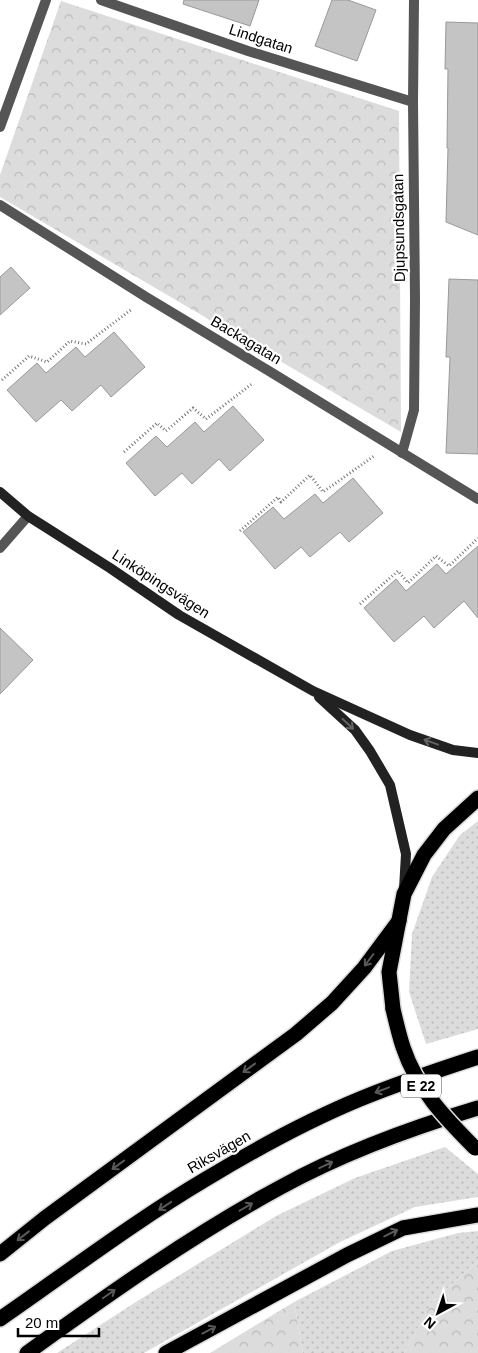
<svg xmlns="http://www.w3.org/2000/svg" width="478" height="1353" viewBox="0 0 478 1353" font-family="Helvetica,sans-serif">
<defs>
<pattern id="grass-dots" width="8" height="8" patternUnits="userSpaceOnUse" patternTransform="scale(1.25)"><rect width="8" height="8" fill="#dcdcdc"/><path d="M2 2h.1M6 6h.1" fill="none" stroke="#bbb" stroke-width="1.8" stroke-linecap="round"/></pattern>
<pattern id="forest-crowns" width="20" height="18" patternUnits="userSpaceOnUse" patternTransform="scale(1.25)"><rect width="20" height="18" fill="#dcdcdc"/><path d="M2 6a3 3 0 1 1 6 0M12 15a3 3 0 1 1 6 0" fill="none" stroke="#bbb"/></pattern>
</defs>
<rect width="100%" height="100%" fill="#fff"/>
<!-- grass -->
<g fill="url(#grass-dots)">
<polygon points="478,821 478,1029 426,1044 409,992 412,934 432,877 460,835"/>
<polygon points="445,1147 478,1174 478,1197 415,1207 340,1242 144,1353 57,1353 139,1300 276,1216 355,1178"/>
<polygon points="478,1231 478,1261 433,1301 404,1353 303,1353 294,1302 392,1251 458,1233"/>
</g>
<!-- forest -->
<g fill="url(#forest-crowns)">
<polygon points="61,1 399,111 401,432 0,197 0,175"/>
<polygon points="478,1261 478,1353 404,1353 433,1301"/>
<polygon points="294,1302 303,1353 210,1353"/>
</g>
<!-- building -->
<g fill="#c4c4c4" stroke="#999">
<polygon points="184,0 259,0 250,26 183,4"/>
<polygon points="332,0 348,0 376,10 357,61 315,46"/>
<polygon points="446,22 478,23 478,235 446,222 448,148 447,148 448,69 445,69"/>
<polygon points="11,267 30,288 0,315 0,277"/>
<polygon points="449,279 478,280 478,454 446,453 450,357 446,357"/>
<polygon points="114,332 145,367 111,397 101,385 72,411 61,400 36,422 7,390 37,363 46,373 76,347 85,357"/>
<polygon points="233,406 264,440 230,471 219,459 192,484 182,473 155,496 126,463 156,436 167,447 195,422 204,432"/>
<polygon points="353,478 383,513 349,542 340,532 310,557 301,547 275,569 243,532 273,507 284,519 315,494 323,503"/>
<polygon points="478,546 478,618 464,601 434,628 424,616 394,642 364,608 396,579 406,591 437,564 446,574"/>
<polygon points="0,628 33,660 0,694"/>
</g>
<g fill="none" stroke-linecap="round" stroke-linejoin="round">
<!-- highway casing -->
<g stroke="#dbdbdb" stroke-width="18">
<g id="highway">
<polyline points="393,1009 389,972 404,894 424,855 444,829 478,798"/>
<polyline points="0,1254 45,1218 296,1034 332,1003 364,968 399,921"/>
<path d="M0 1319C68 1272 135 1221 206 1179 254 1150 309 1120 360 1099 399 1083 438 1070 478 1057"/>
<path d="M27 1353C109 1294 192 1235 281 1187 343 1153 411 1128 478 1108"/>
<polyline points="166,1353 347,1255 403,1228 478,1215"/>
</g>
</g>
<!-- path -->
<g stroke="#777" stroke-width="3" stroke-dasharray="1 2.5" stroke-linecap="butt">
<polyline points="2,380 29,356 47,362 70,341 86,344 132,309"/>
<polyline points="124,452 157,423 166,431 193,408 206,419 253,383"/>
<polyline points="240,531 278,497 281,502 310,475 323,492 374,456"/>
<polyline points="360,604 398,571 408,583 436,556 449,566 478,538"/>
</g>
<!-- street -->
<g stroke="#555" stroke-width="10">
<polyline points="101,0 248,51 413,102"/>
<polyline points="0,127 46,0"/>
<polyline points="0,205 146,297 269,371 478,499"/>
<polyline points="402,453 414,410 415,299 413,102 414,0"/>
<polyline points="0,548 28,516"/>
</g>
<!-- secondary -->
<g stroke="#222" stroke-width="10">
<polyline points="0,492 28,516 110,568 179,615 313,691 410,735 453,750 478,753"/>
<polyline points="319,697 355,730 370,751 390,785 406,854 404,889"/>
</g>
<!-- highway -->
<use href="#highway" stroke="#000" stroke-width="15"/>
<!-- highway-bridge casing -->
<g stroke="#dbdbdb" stroke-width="18" stroke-linecap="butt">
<path id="highway-bridge" d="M393 1009C396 1022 399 1035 403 1047 417 1089 445 1118 475 1148"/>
</g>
<!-- highway-bridge -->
<use href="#highway-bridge" stroke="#000" stroke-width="15"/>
</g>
<!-- one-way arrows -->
<defs><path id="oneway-shaft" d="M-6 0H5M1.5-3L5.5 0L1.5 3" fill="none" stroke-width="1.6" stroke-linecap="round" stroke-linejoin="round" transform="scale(1.25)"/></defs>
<g stroke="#646464">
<use href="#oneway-shaft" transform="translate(348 724) rotate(43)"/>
<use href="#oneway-shaft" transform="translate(431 742) rotate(-160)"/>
</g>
<g stroke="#595959">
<use href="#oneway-shaft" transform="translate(369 960) rotate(127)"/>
<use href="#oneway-shaft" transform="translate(249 1068) rotate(144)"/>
<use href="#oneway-shaft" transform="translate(382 1090) rotate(159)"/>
<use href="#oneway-shaft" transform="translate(118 1165) rotate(144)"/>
<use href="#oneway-shaft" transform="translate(326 1165) rotate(-25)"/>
<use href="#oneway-shaft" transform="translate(165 1206) rotate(147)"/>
<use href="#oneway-shaft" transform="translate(246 1207) rotate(-30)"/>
<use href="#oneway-shaft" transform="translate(391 1233) rotate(-26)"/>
<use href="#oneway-shaft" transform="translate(23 1236) rotate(142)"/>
<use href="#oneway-shaft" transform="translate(109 1294) rotate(-35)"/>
<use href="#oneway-shaft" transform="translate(209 1330) rotate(-28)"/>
</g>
<g text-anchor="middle" stroke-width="4.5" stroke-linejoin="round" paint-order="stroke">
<!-- shield labels -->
<rect fill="#fff" stroke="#4c4c4c" stroke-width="1" x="401" y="1074.5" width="40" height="23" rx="4"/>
<g font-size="14" font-weight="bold" fill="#000">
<text x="421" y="1091">E 22</text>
</g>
<!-- street labels -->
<g font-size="15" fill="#000" stroke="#fff">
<text transform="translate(261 39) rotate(18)" y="5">Lindgatan</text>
<text transform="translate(399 228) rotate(-91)" y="5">Djupsundsgatan</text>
<text transform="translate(246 340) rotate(31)" y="5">Backagatan</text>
<text transform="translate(161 584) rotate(33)" y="5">Linköpingsvägen</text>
<text transform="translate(219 1152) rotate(-30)" y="5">Riksvägen</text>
</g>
</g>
<!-- north arrow -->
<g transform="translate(438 1313) rotate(220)" stroke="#ffffff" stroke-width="4" paint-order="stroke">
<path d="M0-4L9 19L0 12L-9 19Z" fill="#000000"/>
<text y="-8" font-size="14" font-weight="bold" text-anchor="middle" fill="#000000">N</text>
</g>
<!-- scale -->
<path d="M18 1328v8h81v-8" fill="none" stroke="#000000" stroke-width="2.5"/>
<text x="25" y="1328" font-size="15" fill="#000000" stroke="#ffffff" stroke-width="4" paint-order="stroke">20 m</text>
</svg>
